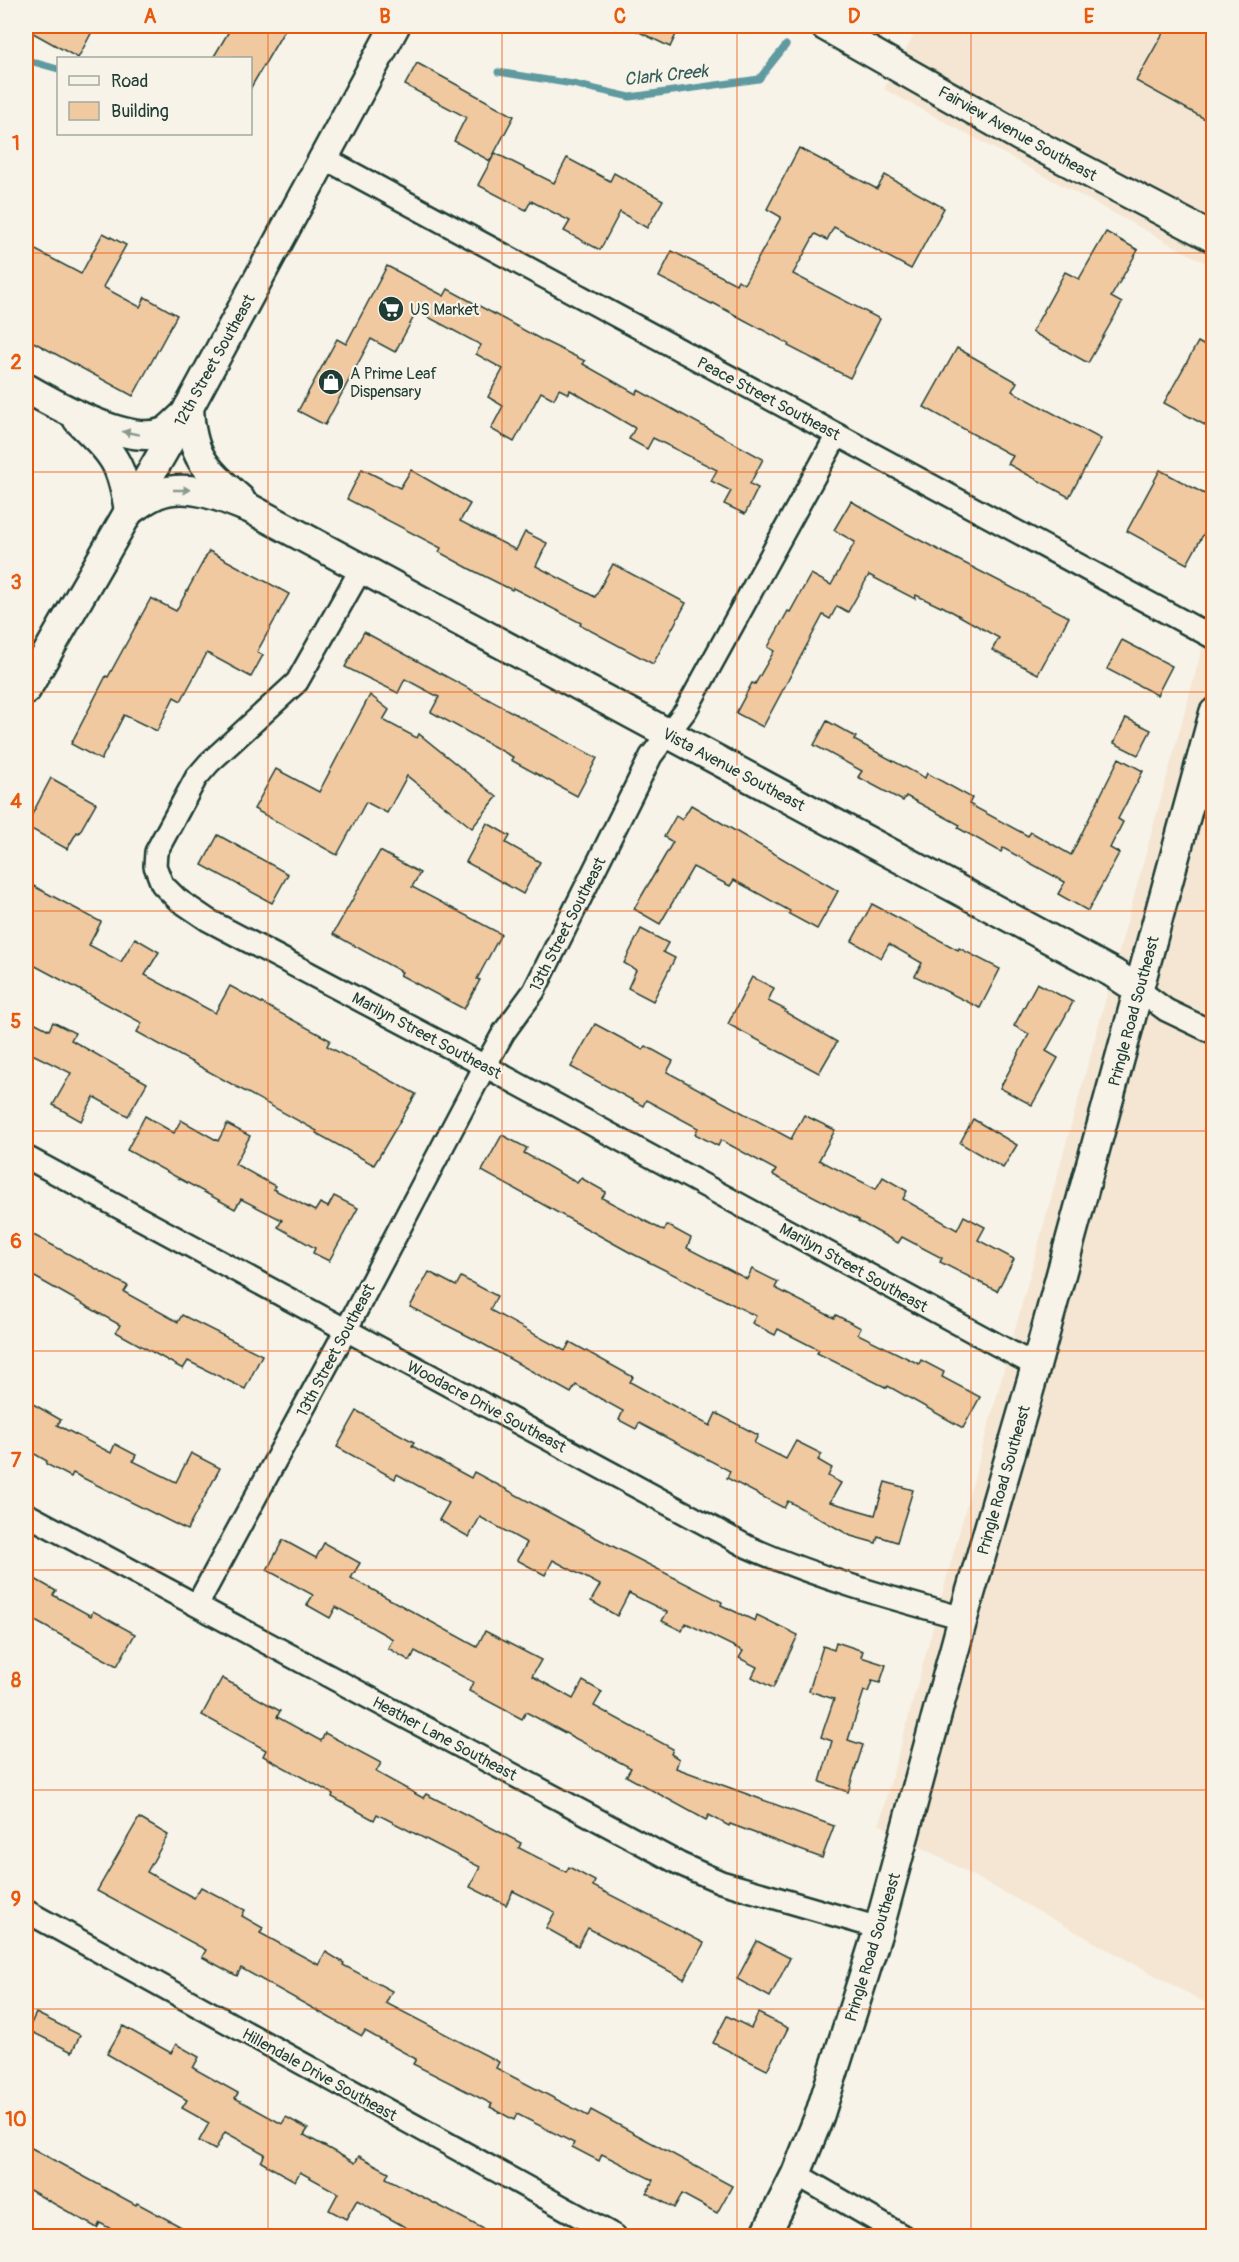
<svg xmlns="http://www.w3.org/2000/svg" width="1239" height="2262" viewBox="0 0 1239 2262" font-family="Pangolin,sans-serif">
<rect width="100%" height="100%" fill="#f7f3e8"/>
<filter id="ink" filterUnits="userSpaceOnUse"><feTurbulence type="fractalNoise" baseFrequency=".0167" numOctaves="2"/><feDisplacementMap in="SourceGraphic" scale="12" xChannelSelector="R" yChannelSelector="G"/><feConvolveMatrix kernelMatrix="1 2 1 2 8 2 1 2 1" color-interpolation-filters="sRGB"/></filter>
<g filter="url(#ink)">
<!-- built -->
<g fill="#f5e6d3">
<polygon points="919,26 1213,26 1213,267 884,89"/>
<polygon points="1213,609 1213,2007 879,1824"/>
</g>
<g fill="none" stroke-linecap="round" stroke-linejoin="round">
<!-- stream -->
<g stroke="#5f9aa0" stroke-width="7">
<polyline points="26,60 58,69"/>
<polyline points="498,72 573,84 630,97 759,79 786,45"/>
</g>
</g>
<!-- building -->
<g fill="#f1c9a1" stroke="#1f3d34" stroke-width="1.5">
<polygon points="26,26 95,26 78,58 26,29"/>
<polygon points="232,26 287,26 250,89 250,58 213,58"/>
<polygon points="627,26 680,26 670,47"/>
<polygon points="1167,26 1214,26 1214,124 1136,81"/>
<polygon points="417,63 514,116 490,161 454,141 466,117 405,85"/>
<polygon points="799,148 877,189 885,175 944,208 911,269 834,227 827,240 815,234 793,274 880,319 850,378 788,346 789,344 713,303 712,304 659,277 672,251 736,284 738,280 744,284 781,217 767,209"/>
<polygon points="495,153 554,183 567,158 610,181 614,173 663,200 647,228 620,212 600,250 564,231 570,221 531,201 526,210 478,185"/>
<polygon points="1106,232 1138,250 1111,297 1122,303 1088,363 1032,332 1065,272 1079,279"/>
<polygon points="103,233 126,245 103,287 140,307 145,297 177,315 133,396 26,338 26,260 32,248 81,274"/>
<polygon points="387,266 444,296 448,289 542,340 585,361 583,364 636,394 638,390 763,459 750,484 758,488 745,514 724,504 731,491 711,481 717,470 653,438 647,449 629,439 635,428 570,390 569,394 559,389 554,399 541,392 514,442 491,429 503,406 488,397 503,369 476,354 481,345 417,311 395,352 371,339 325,425 298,411 337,339 346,344"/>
<polygon points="1198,342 1214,351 1214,430 1164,403"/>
<polygon points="957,348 1017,382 1012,391 1101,439 1069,497 1008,464 1013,456 924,407"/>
<polygon points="362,469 400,488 411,470 470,504 460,521 516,550 525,532 547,543 536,566 595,597 613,564 686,603 653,664 580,625 581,623 513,588 512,590 470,569 439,552 441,548 347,499"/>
<polygon points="1160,470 1214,499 1214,515 1187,564 1127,531"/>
<polygon points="851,501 904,532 1069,617 1038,674 992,650 999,638 942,606 941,607 916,595 915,599 869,575 848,612 837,606 830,619 823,615 763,727 736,713 752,683 755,684 774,651 768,647 788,611 790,612 811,574 831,585 855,542 834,530"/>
<polygon points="209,551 289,594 257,652 263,655 251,677 207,653 181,701 174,697 157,731 124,715 101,760 71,744 106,676 108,677 151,598 176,611"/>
<polygon points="364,632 597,758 577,796 511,760 513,757 431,712 439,697 405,679 398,693 345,667"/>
<polygon points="1122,640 1172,666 1157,695 1107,669"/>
<polygon points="370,695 389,710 383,720 417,738 419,734 497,797 472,828 407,776 387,813 366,802 337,855 254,809 276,769 319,792"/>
<polygon points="1126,718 1151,730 1138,755 1114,743"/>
<polygon points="827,721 856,737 854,740 925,778 927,773 972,798 969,804 1028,836 1031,832 1071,855 1119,758 1143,771 1118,819 1123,822 1110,848 1119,853 1088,911 1058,894 1065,882 1003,848 1001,852 958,828 960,825 906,796 903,801 858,777 862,771 814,745"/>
<polygon points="51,778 96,803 79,833 77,832 67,849 26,826"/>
<polygon points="691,805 838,891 817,929 789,914 790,911 734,880 730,886 693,867 660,924 634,909 673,842 664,837 676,816 682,820"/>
<polygon points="487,823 510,836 506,843 540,862 523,894 466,862"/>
<polygon points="218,835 288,874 272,903 202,865"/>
<polygon points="380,851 420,873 412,887 501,934 477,979 480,980 464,1009 400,975 402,972 333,934"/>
<polygon points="26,882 101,922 89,945 121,962 135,938 159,952 145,975 215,1013 230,986 330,1040 327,1046 416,1094 374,1165 316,1133 317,1131 137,1032 142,1023 26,961"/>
<polygon points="872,904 958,950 959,948 1000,969 980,1008 915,976 922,963 889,944 881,958 852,941"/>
<polygon points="641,929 668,943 663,952 675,958 653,1001 628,988 636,970 624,963"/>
<polygon points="752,977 774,988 768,1001 786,1010 785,1012 837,1042 819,1073 728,1024"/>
<polygon points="1037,983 1073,1002 1046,1051 1058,1058 1032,1105 1000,1088 1029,1034 1014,1026"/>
<polygon points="26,1018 49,1030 53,1022 75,1033 71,1040 147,1083 128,1116 94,1097 81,1121 53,1105 71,1073 26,1051"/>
<polygon points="595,1024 643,1050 646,1046 673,1061 667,1072 791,1139 804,1115 835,1130 819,1160 876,1189 883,1177 907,1191 903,1199 957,1230 964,1216 985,1227 978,1240 1014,1259 997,1291 940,1262 942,1258 902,1237 898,1243 858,1221 859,1220 773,1175 776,1170 721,1140 718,1146 695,1134 698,1128 646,1100 643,1106 571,1067"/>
<polygon points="145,1116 174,1133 181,1120 218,1141 227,1124 250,1136 235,1164 275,1186 273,1189 315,1211 320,1203 328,1207 334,1196 358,1208 329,1261 313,1253 315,1248 278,1227 282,1220 241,1199 235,1209 127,1150"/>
<polygon points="973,1119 1017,1145 1003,1168 960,1143"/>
<polygon points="502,1135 527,1148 524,1153 577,1183 581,1178 606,1192 602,1198 664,1231 667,1225 691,1238 687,1248 747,1279 752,1269 778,1282 775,1288 834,1318 836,1315 861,1328 858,1334 919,1364 921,1360 944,1372 942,1377 980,1397 963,1428 888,1386 887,1388 817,1353 819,1350 778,1329 775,1335 752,1323 756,1316 631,1253 482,1171"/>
<polygon points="26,1231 128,1286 124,1292 178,1322 182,1315 262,1355 245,1389 188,1361 183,1369 116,1332 120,1325 26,1272"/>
<polygon points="429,1272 456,1286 461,1277 497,1296 490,1310 565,1351 570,1342 633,1377 630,1382 710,1426 716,1413 758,1435 754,1443 786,1459 796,1441 822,1454 818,1460 832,1468 828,1476 841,1483 830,1502 875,1515 885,1482 913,1490 897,1542 878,1536 876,1543 851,1536 788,1501 784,1508 727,1478 730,1471 639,1423 636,1429 619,1420 623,1411 576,1385 571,1393 474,1339 410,1307"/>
<polygon points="26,1400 61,1420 57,1425 111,1453 115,1444 136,1455 133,1461 176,1482 191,1453 220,1468 187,1530 73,1473 71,1477 46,1464 47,1461 26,1449"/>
<polygon points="357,1411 414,1442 412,1446 471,1478 474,1472 587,1533 722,1602 721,1605 755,1621 757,1615 798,1635 773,1688 752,1677 757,1667 739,1658 743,1651 686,1623 682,1631 662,1621 667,1612 629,1593 617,1616 591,1601 600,1585 553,1560 545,1575 517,1560 527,1543 480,1517 469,1537 439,1520 449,1503 397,1474 395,1479 337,1447"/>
<polygon points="283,1540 316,1558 324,1543 360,1563 351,1578 477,1647 485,1631 541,1660 532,1676 573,1699 583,1681 602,1692 594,1706 673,1749 671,1754 679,1759 676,1768 834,1826 822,1858 730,1824 729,1826 709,1815 706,1820 626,1776 631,1768 526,1712 522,1719 469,1691 473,1682 415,1651 410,1661 388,1648 393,1639 336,1607 330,1618 307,1605 313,1595 267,1570"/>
<polygon points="26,1574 56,1591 53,1595 91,1616 93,1611 135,1634 117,1666 26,1616"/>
<polygon points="836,1642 863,1651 861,1657 886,1665 880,1683 872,1681 868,1692 864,1691 848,1740 863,1745 848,1792 820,1782 832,1741 821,1737 834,1699 809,1691 823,1646 834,1650"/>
<polygon points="222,1678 280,1711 277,1717 321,1741 325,1733 381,1763 376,1772 423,1798 426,1794 521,1843 519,1848 566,1872 569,1867 595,1881 593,1886 704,1943 684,1979 588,1928 578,1946 546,1928 555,1912 513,1891 506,1905 470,1887 480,1867 377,1814 374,1820 332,1797 333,1794 263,1756 266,1750 202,1715"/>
<polygon points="139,1818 168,1835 147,1872 194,1898 201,1887 245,1910 242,1916 263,1928 260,1933 319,1965 326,1952 344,1963 343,1965 392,1991 386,2003 499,2062 496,2068 588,2116 591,2110 732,2186 717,2213 682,2194 674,2208 647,2193 653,2180 602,2154 599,2161 572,2147 574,2143 517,2114 514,2120 490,2107 492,2104 413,2064 416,2059 365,2031 362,2036 241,1968 237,1976 202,1957 206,1950 97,1891"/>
<polygon points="757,1941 790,1958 770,1997 737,1979"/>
<polygon points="36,2013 80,2035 72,2052 28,2030"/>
<polygon points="758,2013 788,2028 767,2070 713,2043 727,2016 751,2028"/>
<polygon points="123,2026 171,2053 176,2044 199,2057 193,2068 238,2093 235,2098 282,2124 286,2117 308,2129 304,2135 355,2163 359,2156 389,2172 386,2178 497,2236 421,2236 357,2200 346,2219 329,2210 338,2193 300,2172 295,2181 261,2162 265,2154 225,2132 215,2150 199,2141 209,2123 182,2108 187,2100 107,2054"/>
<polygon points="26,2145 136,2205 137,2203 198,2236 124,2236 100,2223 97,2228 26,2188"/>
</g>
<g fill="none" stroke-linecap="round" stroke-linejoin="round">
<!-- street casing -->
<g stroke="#1f3d34" stroke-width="26">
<g id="street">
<polyline points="324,158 1214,638"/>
<polyline points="361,569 297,682 209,763 196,778 156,852 155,866 162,884 177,899 208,920 485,1066 1036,1366"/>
<polyline points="1139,990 1166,1010 1214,1033"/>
<path d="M26 1157 748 1547C818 1578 890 1598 963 1618"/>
<polyline points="26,1514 680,1864 721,1882 879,1928"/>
<polyline points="197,1605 346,1330 485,1066 504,1032 534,991 651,756 686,710 837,435"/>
<polyline points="26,1911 615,2236"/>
<polyline points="796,2174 903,2236"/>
</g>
</g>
<!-- secondary casing -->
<g stroke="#1f3d34" stroke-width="33">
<g id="secondary">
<polyline points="825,26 1021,137 1214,238"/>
<path d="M26 388C56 405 129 447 164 432 170 429 177 421 182 417"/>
<path d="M189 407C191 456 204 468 240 499"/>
<path d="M78 420C114 455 121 461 129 511"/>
<path d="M129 511C138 505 147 498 157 494 189 482 221 497 251 509L1113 973 1139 990"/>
<polyline points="26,690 189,407 395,26"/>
<polyline points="765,2236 796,2174 819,2117 879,1928 963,1618 1036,1366 1214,713"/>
</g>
</g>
<!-- street -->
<use href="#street" stroke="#f7f3e8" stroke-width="21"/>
<!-- secondary -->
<use href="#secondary" stroke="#f7f3e8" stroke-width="28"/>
</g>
<!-- one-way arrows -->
<defs><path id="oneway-solid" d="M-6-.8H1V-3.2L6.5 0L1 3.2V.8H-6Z" transform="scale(1.5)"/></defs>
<g fill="#8b988e">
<use href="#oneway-solid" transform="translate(131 433) rotate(-170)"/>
<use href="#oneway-solid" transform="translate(182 490)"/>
</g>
</g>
<!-- grid -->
<path fill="none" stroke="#e8590c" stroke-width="1.5" stroke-opacity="0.55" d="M268 26V2236M502 26V2236M737 26V2236M971 26V2236M26 253H1214M26 472H1214M26 692H1214M26 911H1214M26 1131H1214M26 1351H1214M26 1570H1214M26 1790H1214M26 2009H1214"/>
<!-- icons -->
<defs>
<g id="supermarket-disc" transform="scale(1.35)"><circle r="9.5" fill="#1f3d34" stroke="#f7f3e8"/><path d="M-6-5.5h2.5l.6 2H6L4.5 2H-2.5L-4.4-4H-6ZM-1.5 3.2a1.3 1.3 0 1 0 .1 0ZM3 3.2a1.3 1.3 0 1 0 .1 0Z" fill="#fff"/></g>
<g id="shop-disc" transform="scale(1.35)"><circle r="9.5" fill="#1f3d34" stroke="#f7f3e8"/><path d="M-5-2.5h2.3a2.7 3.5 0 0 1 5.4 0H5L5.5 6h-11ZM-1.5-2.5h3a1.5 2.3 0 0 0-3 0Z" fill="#fff"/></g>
</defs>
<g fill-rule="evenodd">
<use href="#supermarket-disc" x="391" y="309"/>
<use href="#shop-disc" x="331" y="382"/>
</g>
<g text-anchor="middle" stroke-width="4.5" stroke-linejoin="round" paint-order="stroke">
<!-- street labels -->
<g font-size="16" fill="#1f3d34" stroke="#f7f3e8">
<text transform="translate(1018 133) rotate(29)" y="6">Fairview Avenue Southeast</text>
<text transform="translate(214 360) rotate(-61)" y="6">12th Street Southeast</text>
<text transform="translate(769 398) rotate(28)" y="6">Peace Street Southeast</text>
<text transform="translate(734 769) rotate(28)" y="6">Vista Avenue Southeast</text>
<text transform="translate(567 924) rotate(-63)" y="6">13th Street Southeast</text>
<text transform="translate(1133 1011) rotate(-75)" y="6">Pringle Road Southeast</text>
<text transform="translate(427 1035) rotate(28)" y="6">Marilyn Street Southeast</text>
<text transform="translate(854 1267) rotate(29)" y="6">Marilyn Street Southeast</text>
<text transform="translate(335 1350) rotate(-62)" y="6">13th Street Southeast</text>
<text transform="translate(487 1406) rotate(28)" y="6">Woodacre Drive Southeast</text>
<text transform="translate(1003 1480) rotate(-74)" y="6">Pringle Road Southeast</text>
<text transform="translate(445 1738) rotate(28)" y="6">Heather Lane Southeast</text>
<text transform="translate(872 1947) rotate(-73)" y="6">Pringle Road Southeast</text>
<text transform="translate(320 2074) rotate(29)" y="6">Hillendale Drive Southeast</text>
</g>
<!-- poi labels -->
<g font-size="16" fill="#1f3d34" stroke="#f7f3e8" text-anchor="start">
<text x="410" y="315">US Market</text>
<text x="350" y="379">A Prime Leaf<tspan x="350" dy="18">Dispensary</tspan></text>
</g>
<!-- water labels -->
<g font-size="18" font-style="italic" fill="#345c58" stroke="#f7f3e8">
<text transform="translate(666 75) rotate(-6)" y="6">Clark Creek</text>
</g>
</g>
<!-- margin -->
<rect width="1239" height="2262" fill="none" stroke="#f7f3e8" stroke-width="66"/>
<!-- legend -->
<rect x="57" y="57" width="195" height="78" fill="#f7f3e8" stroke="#a1aaa0" stroke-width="1.5"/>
<rect x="69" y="76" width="30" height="9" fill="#f7f3e8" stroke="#a1aaa0" stroke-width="1.5"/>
<text x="111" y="87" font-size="18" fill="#1f3d34">Road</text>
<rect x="69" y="102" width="30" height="18" fill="#f1c9a1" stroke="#a1aaa0" stroke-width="1.5"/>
<text x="111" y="117" font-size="18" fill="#1f3d34">Building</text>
<rect x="33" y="33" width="1173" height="2196" fill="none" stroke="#e8590c" stroke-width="2"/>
<g font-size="20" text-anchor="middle" font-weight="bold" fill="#e8590c">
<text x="150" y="23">A</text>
<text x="385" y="23">B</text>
<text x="620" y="23">C</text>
<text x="854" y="23">D</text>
<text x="1089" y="23">E</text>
<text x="16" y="150">1</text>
<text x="16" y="369">2</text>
<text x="16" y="589">3</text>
<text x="16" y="808">4</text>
<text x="16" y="1028">5</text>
<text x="16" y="1248">6</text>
<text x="16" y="1467">7</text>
<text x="16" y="1687">8</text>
<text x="16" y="1906">9</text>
<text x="16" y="2126">10</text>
</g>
</svg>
